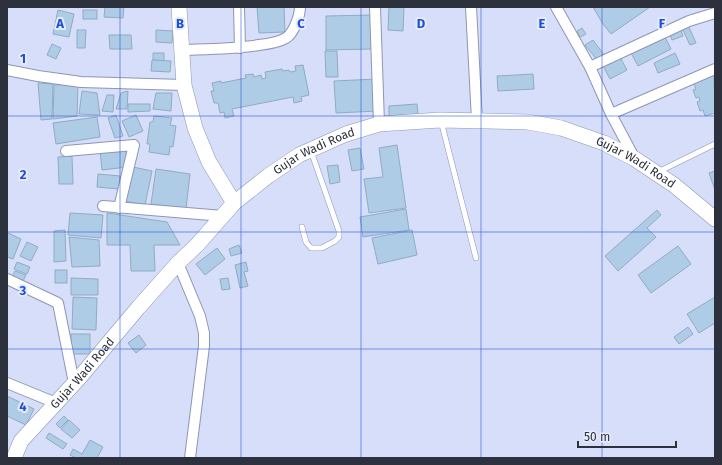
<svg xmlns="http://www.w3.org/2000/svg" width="722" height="465" viewBox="0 0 722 465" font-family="'Fira Sans',sans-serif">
<rect width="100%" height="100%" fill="#d6def9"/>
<!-- building -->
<g fill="#afcce6" stroke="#90abc4">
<polygon points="105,7 124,7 123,18 104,17"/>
<polygon points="257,7 284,7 285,32 259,33"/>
<polygon points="389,7 404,7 403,31 388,30"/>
<polygon points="593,7 650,7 611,34 603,24"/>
<polygon points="58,10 74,14 69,37 53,34"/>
<rect x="83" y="10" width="14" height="9"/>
<polygon points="372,15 372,49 326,50 326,16"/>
<polygon points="688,25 696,43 690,45 682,28"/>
<polygon points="582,28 586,34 580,37 577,31"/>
<polygon points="680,28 683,36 672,40 669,32"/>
<polygon points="77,30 86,30 85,48 77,48"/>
<polygon points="156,30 173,31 172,43 156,42"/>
<polygon points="109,35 131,35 132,49 110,49"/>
<polygon points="664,35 671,49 638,66 630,51"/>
<polygon points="593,40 605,56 598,61 585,45"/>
<polygon points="52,44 61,48 56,59 47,55"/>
<polygon points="325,51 337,51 338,77 326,77"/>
<polygon points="153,53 164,53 164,61 153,60"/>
<polygon points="675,53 680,64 658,73 654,63"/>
<polygon points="620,57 627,70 610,79 603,66"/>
<polygon points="152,60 171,61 170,72 151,71"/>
<polygon points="303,65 309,95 301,97 302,101 294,103 293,97 232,109 234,116 225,118 224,112 220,113 218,103 214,103 211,91 214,91 212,83 221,81 221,83 246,78 245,75 253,74 254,77 261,75 262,79 266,78 265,72 282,69 283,71 289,70 290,72 296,71 295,66"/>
<polygon points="533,74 534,89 498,91 497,76"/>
<polygon points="714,75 715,113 705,116 703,110 700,111 697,102 700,101 699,97 696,98 693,90 696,89 693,82"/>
<polygon points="377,79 378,111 336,113 334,81"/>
<polygon points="38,83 53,84 52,119 41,120"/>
<polygon points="78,84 77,116 53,119 54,85"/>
<polygon points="82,91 97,93 100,115 79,114"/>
<polygon points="128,91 127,109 116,109 121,93"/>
<polygon points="156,93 172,93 171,111 153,109"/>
<polygon points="107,95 114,95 113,112 102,111"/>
<polygon points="128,104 150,104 150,111 128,112"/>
<polygon points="417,104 418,114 389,116 389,106"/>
<polygon points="116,115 123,136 115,138 108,118"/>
<polygon points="136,115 143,131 129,137 122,121"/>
<polygon points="154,116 172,118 170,125 176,126 173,147 170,146 169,155 149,152 150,144 147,144 150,122 153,122"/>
<polygon points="97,117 100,137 56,144 53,123"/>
<polygon points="397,145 406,208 369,213 364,179 383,177 379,148"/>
<polygon points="126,148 127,167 102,170 100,151"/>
<polygon points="360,148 364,169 352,171 348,150"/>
<polygon points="72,156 73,184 59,184 58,157"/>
<polygon points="338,165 340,182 330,184 327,166"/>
<polygon points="133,167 152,171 145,205 125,201"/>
<polygon points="156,169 190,174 186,209 151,204"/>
<polygon points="715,171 715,190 709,173"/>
<polygon points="98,174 120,176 119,189 97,187"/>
<polygon points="406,209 409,230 363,237 360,217"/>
<polygon points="657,210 661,215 647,228 656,237 618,271 605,256"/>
<polygon points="70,213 103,215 101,238 68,235"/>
<polygon points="107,213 167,222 180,245 154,245 155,271 131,271 130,245 107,245"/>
<polygon points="65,230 66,261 54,262 54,231"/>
<polygon points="412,230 417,255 378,264 372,238"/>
<polygon points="8,233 21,239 13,259 7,257 7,235"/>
<polygon points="69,237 99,240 100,266 72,267"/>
<polygon points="27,242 38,247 31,261 20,256"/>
<polygon points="239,245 242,253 231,256 229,249"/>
<polygon points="678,246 691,264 651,293 638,275"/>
<polygon points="217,248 225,259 205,275 196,264"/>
<polygon points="17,262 30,267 27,274 14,269"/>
<polygon points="246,262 248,271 244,272 248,286 240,288 235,265"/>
<rect x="55" y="270" width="12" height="13"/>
<polygon points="15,271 26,275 23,281 12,277"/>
<polygon points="71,278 98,279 98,295 71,295"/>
<polygon points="228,278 230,289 222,290 220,279"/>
<polygon points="73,297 97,298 96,330 72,329"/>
<polygon points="715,297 715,323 699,333 687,314"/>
<polygon points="688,327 693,334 679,344 674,337"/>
<rect x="71" y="334" width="19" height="20"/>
<polygon points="139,335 146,345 136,353 128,343"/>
<polygon points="7,396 34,409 26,425 7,416"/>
<polygon points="64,416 68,420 60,428 56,424"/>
<polygon points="69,420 80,430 72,438 61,429"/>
<polygon points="49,433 67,444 63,449 46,438"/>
<polygon points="90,440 103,447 97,458 76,458 70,455 73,449 82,454"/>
</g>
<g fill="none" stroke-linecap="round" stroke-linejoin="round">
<!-- lane casing -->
<g stroke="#8e96b6" stroke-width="6">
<g id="lane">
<polyline points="441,121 476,258"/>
<polyline points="658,172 715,144"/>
<polyline points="302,227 306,242 311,248 322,248 335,241 339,237 339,231 311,151"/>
</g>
</g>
<!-- street casing -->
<g stroke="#8e96b6" stroke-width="12">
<g id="street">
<polyline points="239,7 240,48"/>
<polyline points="375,7 379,124"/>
<polyline points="471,7 477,120"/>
<polyline points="556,7 590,67 611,114 635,159"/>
<path d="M181 50C208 49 234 49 259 45 268 44 279 42 286 38 294 33 300 15 300 7"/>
<polyline points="590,67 689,21 715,13"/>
<polyline points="7,70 38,76 81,82 184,85"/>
<polyline points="611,114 715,69"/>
<polyline points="66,151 134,145 119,208"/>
<polyline points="103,206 223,216"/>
<polyline points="178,263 200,316 204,333 204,346 190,458"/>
<polyline points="7,279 58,303 74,383"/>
<polyline points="7,383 56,403"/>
</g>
</g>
<!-- secondary casing -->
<g stroke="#8e96b6" stroke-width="16">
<g id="secondary">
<polyline points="179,7 184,85 195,128 209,162 234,203"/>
<path id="s1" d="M14 458 21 441 80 377 138 308 178 263 197 245 234 203 268 176 299 155 346 134 379 124 440 120 528 122 561 128 604 143 635 159 674 185 715 219"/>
</g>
</g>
<!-- lane -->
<use href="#lane" stroke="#fff" stroke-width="5"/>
<!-- street -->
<use href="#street" stroke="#fff" stroke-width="10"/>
<!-- secondary -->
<use href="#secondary" stroke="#fff" stroke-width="15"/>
</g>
<!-- grid -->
<path fill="none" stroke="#1d4ed8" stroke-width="1" stroke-opacity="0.55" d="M120 7V458M241 7V458M361 7V458M481 7V458M602 7V458M7 116H715M7 232H715M7 349H715"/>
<g text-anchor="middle" stroke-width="4" stroke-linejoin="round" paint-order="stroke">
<!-- street labels -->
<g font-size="12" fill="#2d303d" stroke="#e7ebf9">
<text dy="4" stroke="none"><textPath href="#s1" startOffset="434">Gujar Wadi Road</textPath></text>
<text dy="4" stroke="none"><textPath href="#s1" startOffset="770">Gujar Wadi Road</textPath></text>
<text dy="4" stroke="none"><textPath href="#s1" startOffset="110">Gujar Wadi Road</textPath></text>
</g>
</g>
<g font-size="13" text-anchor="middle" font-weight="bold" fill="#1d4ed8" stroke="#e7ebf9" stroke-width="4" stroke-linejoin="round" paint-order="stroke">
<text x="60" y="28">A</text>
<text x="180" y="28">B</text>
<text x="301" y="28">C</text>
<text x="421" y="28">D</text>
<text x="542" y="28">E</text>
<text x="662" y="28">F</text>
<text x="23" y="63">1</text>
<text x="23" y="179">2</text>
<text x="23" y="295">3</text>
<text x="23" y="411">4</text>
</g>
<!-- border -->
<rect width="722" height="465" fill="none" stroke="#2d303d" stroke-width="16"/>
<!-- scale -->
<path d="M578 441v6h98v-6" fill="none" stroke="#2d303d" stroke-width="2"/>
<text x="584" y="441" font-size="12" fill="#2d303d" stroke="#e7ebf9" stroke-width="3" paint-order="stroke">50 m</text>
</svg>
